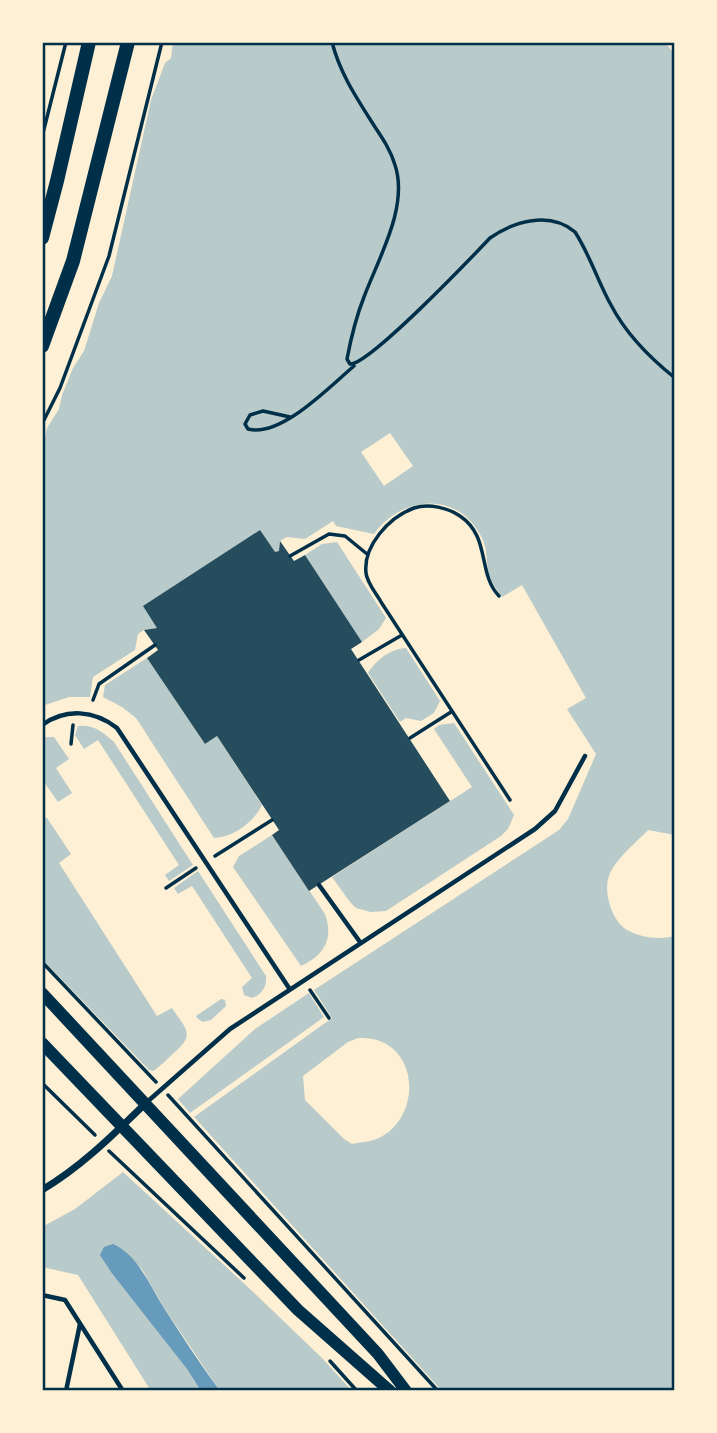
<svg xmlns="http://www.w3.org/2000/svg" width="717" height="1433" viewBox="0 0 717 1433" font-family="'Exo 2',sans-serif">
<rect width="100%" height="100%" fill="#fdf0d5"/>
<!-- green -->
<g fill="#b9caca" fill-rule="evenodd">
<path d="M173 42H665L675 55V835L648 830C636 843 615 859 609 876 603 892 612 921 627 930 641 938 660 940 675 936V1391H442L194 1117 332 1018 314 990 559 830 568 819 596 754 567 709 586 698 522 585 502 597C498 591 493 585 490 578 485 564 489 550 481 536 457 490 401 496 374 534L336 526 333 521 305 539 287 537 280 541 279 551 157 628 144 630 138 634 135 650 93 677 90 697H69L42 706V452L47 428 59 409 62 395 73 368 84 351 99 303 112 276 151 100 165 63 171 58ZM390 433 413 466 384 486 361 452ZM358 1038C419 1035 425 1115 379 1138 371 1142 361 1142 352 1144L344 1139 305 1100 303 1076 348 1042Z"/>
<polygon points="337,542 386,618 379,629 362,642 305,555 322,544"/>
<path d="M406 648 440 701 434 713 421 721 406 718 400 722 368 673C376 660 390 649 406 648Z"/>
<path d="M147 658 205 744 217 736 262 805C253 823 234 837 214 838L136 718 122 707 103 697 105 685Z"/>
<polygon points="454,723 514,815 508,829 501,836 386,911 371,912 356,908 350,902 332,877 472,787 434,729 439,725"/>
<path d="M78 726C93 724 103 732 114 742L193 865 169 881 165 875 179 865 98 740 84 749 75 735Z"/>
<polygon points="46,737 54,737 69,759 56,768 72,793 58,802 42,779 42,741"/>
<path d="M42 818H47L71 854 59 863 157 1016 172 1008C185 1028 196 1034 175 1052 168 1058 161 1066 153 1071L149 1070 42 959Z"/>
<path d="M272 835 325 914C334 939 324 955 301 966L233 867 239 856Z"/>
<path d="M198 871 266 976C267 987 262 994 252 998L244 995 242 987 252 978 192 886 178 894 174 888Z"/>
<polygon points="309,993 324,1017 190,1113 178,1099 255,1029"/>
<polygon points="221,999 225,1000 226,1006 211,1020 203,1022 197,1018 196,1016"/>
<polygon points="123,1172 250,1289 322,1358 352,1391 220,1391 163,1306 142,1269 133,1260 101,1255 187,1369 201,1391 151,1391 78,1275 42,1267 42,1227 75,1209"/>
</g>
<!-- water -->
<path fill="#669bbc" d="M113 1244C138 1255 150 1286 164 1308 182 1336 200 1364 220 1391H201L187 1369 111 1272 100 1255 104 1247Z"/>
<!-- building -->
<polygon fill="#264d5e" points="260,530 275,552 279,551 280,541 294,561 305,555 362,642 351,649 450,801 309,891 272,835 279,830 217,736 205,744 147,658 158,650 144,630 157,628 143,606"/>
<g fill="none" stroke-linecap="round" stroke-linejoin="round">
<!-- path -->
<g stroke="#003049" stroke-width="3.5">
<path d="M332 42C340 74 358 100 375 127 383 139 391 151 395 165 409 207 378 259 364 297 356 317 351 338 347 359L350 364C369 365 471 258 490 238 514 221 550 211 575 232 590 255 598 282 611 305 626 334 650 358 675 378"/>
<polyline points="42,137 66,42"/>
<path d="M290 417 263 411 250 415 245 424 248 429C281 438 330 386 354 366"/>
<polyline points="42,424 60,388 109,256 162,42"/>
<polyline points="290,556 329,534 345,536 367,554"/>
<path d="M499 596C477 573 491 537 460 516 448 508 429 503 414 508 389 517 363 546 366 573 367 583 376 593 381 602L510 800"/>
<polyline points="359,660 402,635"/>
<polyline points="93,700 99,684 155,645"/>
<polyline points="410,738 451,712"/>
<polyline points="71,744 73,725"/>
<polyline points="215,856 272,820"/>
<polyline points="166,888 196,868"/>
<polyline points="42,962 156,1082"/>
<polyline points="310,990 329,1018"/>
<polyline points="42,1083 95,1135"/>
<polyline points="168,1095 438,1391"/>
<polyline points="109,1151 244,1278"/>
<polyline points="330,1361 357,1391"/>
</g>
<!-- service -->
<g stroke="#003049" stroke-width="4.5">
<path d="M42 725C66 708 94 710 117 728L289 988"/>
<polyline points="319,885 360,942"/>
<polyline points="147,1102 230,1029 535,829 555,811 585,756"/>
<polyline points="42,1295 65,1300 123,1391"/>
<polyline points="66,1391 80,1324"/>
</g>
<!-- minor -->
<path stroke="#003049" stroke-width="7" d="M42 1190C81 1167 113 1135 146 1103"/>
<!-- tertiary -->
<g stroke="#003049" stroke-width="12">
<polyline points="42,993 378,1354 406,1391"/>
<polyline points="42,1043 298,1310 390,1391"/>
</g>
<!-- secondary -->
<g stroke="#003049" stroke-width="14">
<polyline points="42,238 57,181 89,42"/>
<polyline points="42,346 73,261 128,42"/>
</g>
</g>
<!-- border -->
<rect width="717" height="1433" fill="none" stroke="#fdf0d5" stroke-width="88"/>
<rect x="44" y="44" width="629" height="1345" fill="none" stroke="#003049" stroke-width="2.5"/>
</svg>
